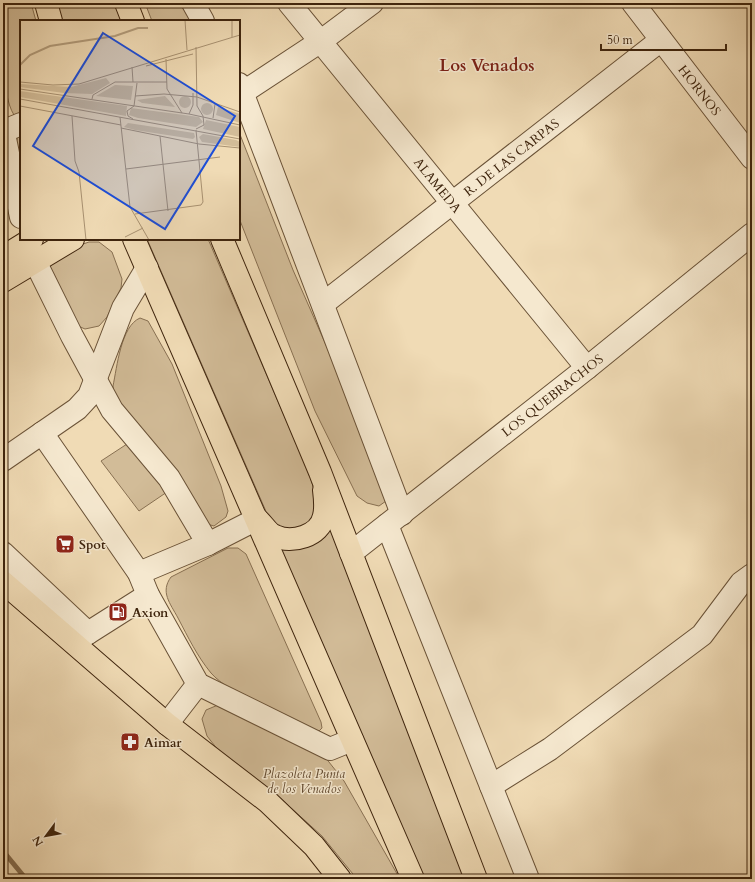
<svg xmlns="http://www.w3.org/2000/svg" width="755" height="882" viewBox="0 0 755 882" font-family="Cardo,serif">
<rect width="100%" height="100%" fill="#f0dbb5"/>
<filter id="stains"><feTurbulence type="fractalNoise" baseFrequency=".005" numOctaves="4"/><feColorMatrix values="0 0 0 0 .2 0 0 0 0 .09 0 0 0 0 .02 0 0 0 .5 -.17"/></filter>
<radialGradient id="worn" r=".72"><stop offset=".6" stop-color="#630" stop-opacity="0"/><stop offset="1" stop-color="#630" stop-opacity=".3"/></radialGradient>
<!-- green -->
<g fill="#d2bc98" stroke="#887052">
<path d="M3 3H31L36 21H21V116L14 115C0 93 3 31 3 3Z"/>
<polygon points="55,3 115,3 121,21 60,21"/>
<polygon points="145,3 182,3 192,21 152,21"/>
<path d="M21 132V168C18 155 12 143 21 132Z"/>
<polygon points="239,132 293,270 369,443 386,501 379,506 367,503 357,496 315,411 239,218"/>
<path d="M147 239H208L305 464C310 478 324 508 312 521 308 526 296 529 289 532L278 527 268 516Z"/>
<polygon points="89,242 99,242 112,252 122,279 121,288 107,317 99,326 85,329 76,325 48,274 50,262 77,246"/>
<path d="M140 318 148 321 172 364 221 486 228 511 226 517 214 526 207 524 115 399 113 386C117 367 121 326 140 318Z"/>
<polygon points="127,444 167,492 139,511 101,461"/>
<polygon points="330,524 468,879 423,879 279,548"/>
<path d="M228 548H238L246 554 321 722 322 728 318 732C290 718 230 695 211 673 197 656 188 637 178 618 170 603 160 592 171 577Z"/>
<polygon points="218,705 325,757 344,781 400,879 357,879 322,836 280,798 222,755 207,736 202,719 206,710"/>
</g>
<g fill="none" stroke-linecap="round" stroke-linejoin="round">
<!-- stream -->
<polyline stroke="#846d50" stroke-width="5" points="3,851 26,879"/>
<!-- minor casing -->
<g stroke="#6a5237" stroke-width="24">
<g id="minor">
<polyline points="193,3 203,21"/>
<polyline points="289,3 587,368"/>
<polyline points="633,3 752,158"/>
<polyline points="239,84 402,514"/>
<polyline points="239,95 321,41 372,3"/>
<polyline points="3,129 21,217"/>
<polyline points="4,131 21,124"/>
<polyline points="27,245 72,336 112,410 169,478 208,544"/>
<polyline points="324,303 661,40"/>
<polyline points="42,433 139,573 148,595 198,684 330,749 352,740"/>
<polyline points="3,460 77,409 89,396 123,308 147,268"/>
<polyline points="387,525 528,879"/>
<polyline points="3,553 88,633"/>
<polyline points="351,553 587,368 752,234"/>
<polyline points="139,573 208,544 257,519"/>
<polyline points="77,640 148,595"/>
<polyline points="167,724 198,684"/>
<polyline points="491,786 550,749 702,635 741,583 752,575"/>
</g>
</g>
<!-- major casing -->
<g stroke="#3e240d" stroke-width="24">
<g id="major">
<polyline points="3,257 32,239"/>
<polyline points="3,281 73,239"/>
<polyline points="3,582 167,724 268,802 314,846 340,879"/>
</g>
</g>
<!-- highway casing -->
<g stroke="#3e240d" stroke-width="24">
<g id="highway">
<polyline points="46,3 51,21"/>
<polyline points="126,3 133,21"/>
<polyline points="134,239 413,879"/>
<polyline points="222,239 320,472 476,879"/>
<path d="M259 521C264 526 269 534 275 536 292 544 320 536 324 516 326 508 325 498 324 490"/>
</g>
</g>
<!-- minor -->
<use href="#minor" stroke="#f5e8cf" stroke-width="22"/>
<!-- major -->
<use href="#major" stroke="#f0dbb5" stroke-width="22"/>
<!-- highway -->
<use href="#highway" stroke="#f0dbb5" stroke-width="22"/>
</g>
<!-- icons -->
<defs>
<g id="supermarket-square" transform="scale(1)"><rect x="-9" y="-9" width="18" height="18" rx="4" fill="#8f2418" stroke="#f5e8cf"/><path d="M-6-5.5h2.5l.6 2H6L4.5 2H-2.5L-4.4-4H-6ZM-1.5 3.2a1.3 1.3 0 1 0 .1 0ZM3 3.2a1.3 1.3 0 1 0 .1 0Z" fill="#fff"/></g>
<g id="fuel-square" transform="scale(1)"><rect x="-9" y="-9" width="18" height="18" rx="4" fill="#8f2418" stroke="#f5e8cf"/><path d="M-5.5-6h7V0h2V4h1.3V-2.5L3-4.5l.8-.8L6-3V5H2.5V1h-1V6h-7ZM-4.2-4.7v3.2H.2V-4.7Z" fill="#fff"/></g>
<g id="pharmacy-square" transform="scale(1)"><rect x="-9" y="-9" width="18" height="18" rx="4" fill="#8f2418" stroke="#f5e8cf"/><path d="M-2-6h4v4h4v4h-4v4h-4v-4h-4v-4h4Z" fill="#fff"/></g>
</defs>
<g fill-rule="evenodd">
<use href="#supermarket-square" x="65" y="544"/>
<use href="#fuel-square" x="118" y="612"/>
<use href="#pharmacy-square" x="130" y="742"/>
</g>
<g text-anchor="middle" stroke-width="3" stroke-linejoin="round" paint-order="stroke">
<!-- street labels -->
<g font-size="13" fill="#3e240d" stroke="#f5e8cf">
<text transform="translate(700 90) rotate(52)" y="5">HORNOS</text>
<text transform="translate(511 157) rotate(-38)" y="5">R. DE LAS CARPAS</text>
<text transform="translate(438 185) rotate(51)" y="5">ALAMEDA</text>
<text transform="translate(552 395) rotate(-38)" y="5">LOS QUEBRACHOS</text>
</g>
<!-- poi labels -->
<g font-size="13" font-weight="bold" fill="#3e240d" stroke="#f5e8cf" text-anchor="start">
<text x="79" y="549">Spot</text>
<text x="132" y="617">Axion</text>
<text x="144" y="747">Aimar</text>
</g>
<!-- park labels -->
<g font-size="13" font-style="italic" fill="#634a30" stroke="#f5e8cf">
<text x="304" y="778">Plazoleta Punta<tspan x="304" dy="15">de los Venados</tspan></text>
</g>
<!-- district labels -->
<g font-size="17" font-weight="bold" fill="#7a1f14" stroke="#f5e8cf">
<text x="487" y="71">Los Venados</text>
</g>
</g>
<!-- overview -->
<g transform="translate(20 20)">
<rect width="220" height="220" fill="#f0dbb5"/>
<path d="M86 58 90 63 72 74 44 73 0 67V64L51 67ZM95 65 113 66 111 80 76 76ZM0 71 107 86 106 96 0 77ZM159 82a6 6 0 1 1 12 0a6 6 0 1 1-12 0ZM145 76 155 87 122 83 117 80ZM181 89a6 6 0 1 1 12 0a6 6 0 1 1-12 0ZM198 87 220 94V103L196 95ZM111 88 179 97 183 102 176 107 118 98 109 95ZM186 100 220 107V117L183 109ZM108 103 174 113 175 117 173 119 115 110 104 107ZM183 114 216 120 220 122V127L182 122 179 117Z" fill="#d2bc98"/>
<path fill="none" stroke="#b39d7c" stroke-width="2" d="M0 45 10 35 30 26 95 16 118 8H128"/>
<path fill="none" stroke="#a99272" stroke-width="1" d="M165 0 167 30M212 0V17M176 27 177 86 183 96M146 39 147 69 162 93M126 46 173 34M112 47 113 62M0 62 33 65 59 64 220 15M0 69 169 94 220 105M115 76 144 74 177 77 220 92M0 79 220 119M72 79 73 75 95 62H147M0 86 101 105M114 86 117 63M169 94 173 85V73M52 96 55 141 59 152 66 220M100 97 110 187 129 220M193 98 195 84M113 99 108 96 107 91 114 86M101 108 179 124 220 128M176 109 184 105 183 96M140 116 148 191M106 149 200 137M115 194 181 185 183 182 176 110M105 217 123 208"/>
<path fill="#1d4ed8" fill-opacity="0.15" stroke="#1d4ed8" stroke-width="2" d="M83 13 215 96 145 209 13 126Z"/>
<rect width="220" height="220" fill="none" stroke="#3e240d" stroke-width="2"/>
</g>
<!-- margin -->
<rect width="755" height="882" fill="none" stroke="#f0dbb5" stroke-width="16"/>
<rect x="4" y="4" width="747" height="874" fill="none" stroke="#3e240d" stroke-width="2"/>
<rect x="8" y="8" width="739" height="866" fill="none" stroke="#3e240d"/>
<!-- north arrow -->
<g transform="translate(46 836) rotate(238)" stroke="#f5e8cf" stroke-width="3" paint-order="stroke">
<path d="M0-3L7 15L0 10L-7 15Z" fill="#3e240d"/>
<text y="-6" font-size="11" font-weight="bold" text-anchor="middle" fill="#3e240d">N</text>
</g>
<!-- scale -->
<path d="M601 44v6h125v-6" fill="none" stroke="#3e240d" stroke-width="2"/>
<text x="607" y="44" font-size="12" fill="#3e240d" stroke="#f5e8cf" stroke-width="3" paint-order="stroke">50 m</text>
<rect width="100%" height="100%" filter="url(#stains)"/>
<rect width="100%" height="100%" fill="url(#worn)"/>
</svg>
